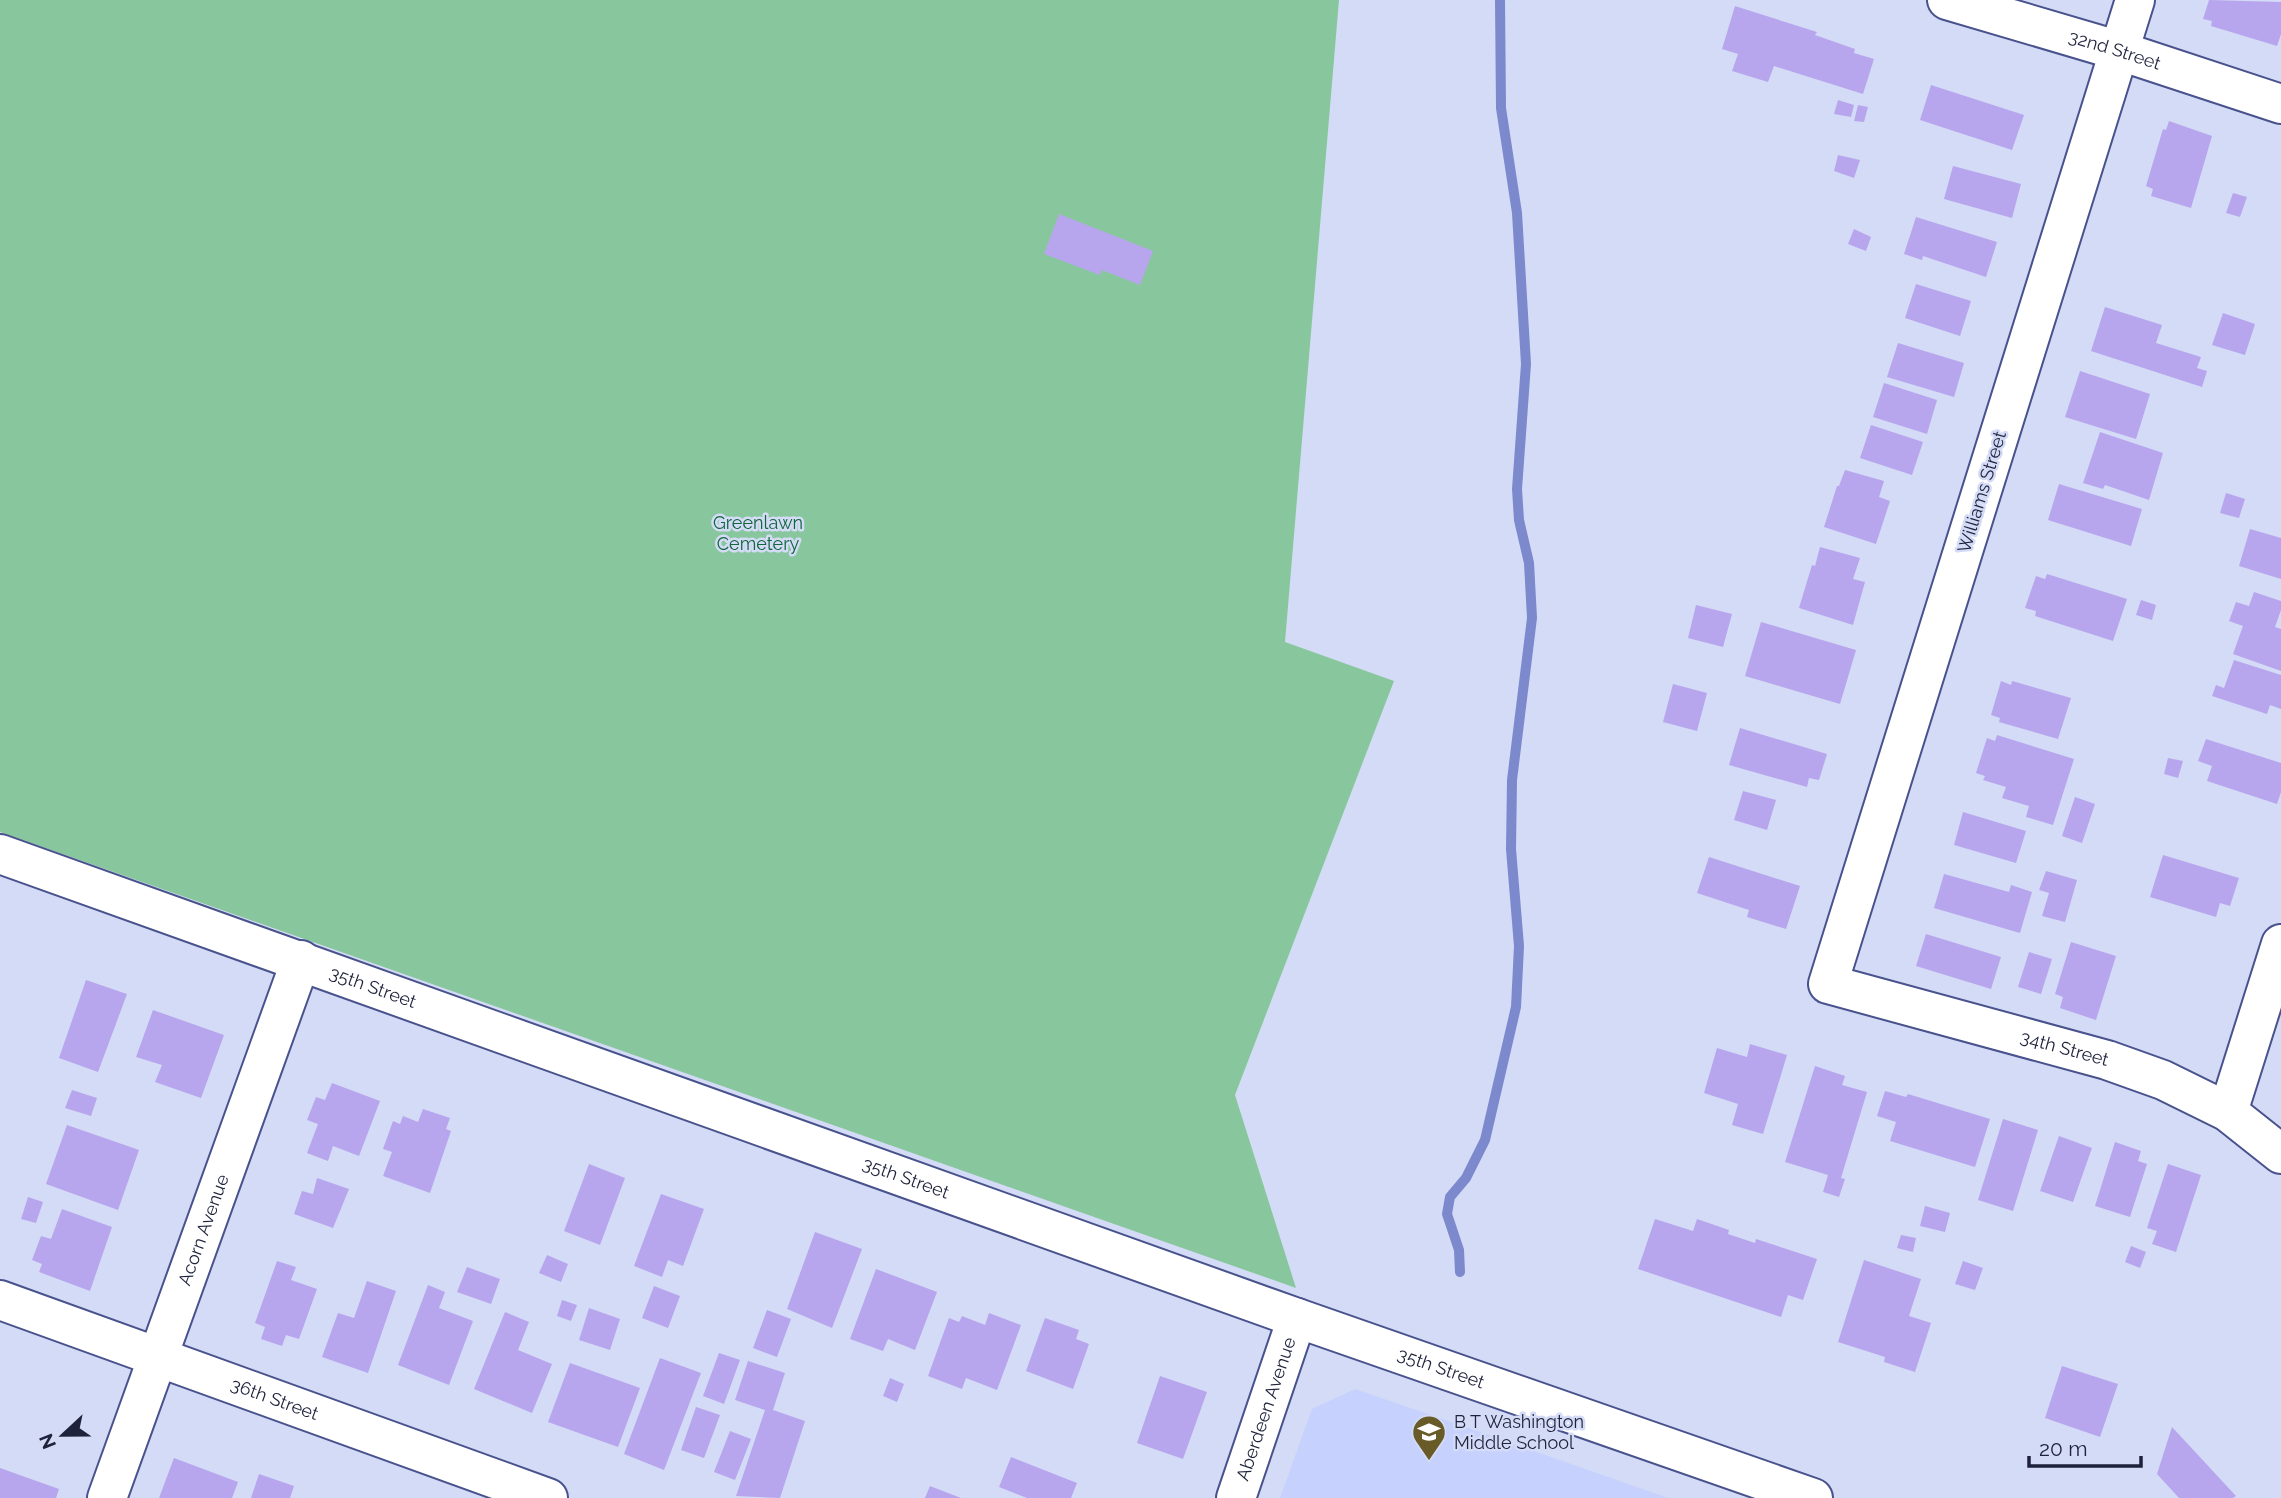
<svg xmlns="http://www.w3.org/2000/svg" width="2281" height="1498" viewBox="0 0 2281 1498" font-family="Raleway,sans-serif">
<rect width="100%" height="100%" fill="#d4dbf6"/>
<!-- built -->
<polygon fill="#c6d1fd" points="1355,1389 1463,1426 1668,1498 1280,1498 1312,1409"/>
<!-- green -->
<polygon fill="#88c79d" points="0,0 1339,0 1285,642 1394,681 1235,1095 1296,1288 0,832"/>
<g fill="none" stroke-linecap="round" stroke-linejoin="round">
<!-- stream -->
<polyline stroke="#7c89cc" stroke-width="10" points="1460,1272 1459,1250 1447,1214 1450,1197 1466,1178 1485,1140 1516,1007 1519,946 1511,849 1512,780 1532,618 1529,563 1519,520 1517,489 1526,364 1517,213 1501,108 1500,0"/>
</g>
<!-- building -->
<g fill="#b7a6ed">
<polygon points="2209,0 2281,2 2281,34 2277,46 2211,26 2212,21 2203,19"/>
<polygon points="1735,6 1817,32 1815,35 1855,49 1854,53 1874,59 1863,94 1774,66 1768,82 1732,71 1738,54 1722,49"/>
<polygon points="1931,85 2024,115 2012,150 1920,120"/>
<polygon points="1838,100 1854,105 1851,117 1834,114"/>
<polygon points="1858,105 1868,107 1864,122 1854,121"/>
<polygon points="2169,121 2212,136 2191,208 2151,196 2153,189 2146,186 2163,129 2166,130"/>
<polygon points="1838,155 1860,160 1854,178 1834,171"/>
<polygon points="1953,166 2021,184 2012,218 1944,199"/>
<polygon points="2233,193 2247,197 2240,217 2226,213"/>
<polygon points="1059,214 1153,251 1140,285 1102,270 1100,275 1044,254"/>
<polygon points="1916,217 1997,242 1986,277 1923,256 1922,260 1904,254"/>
<polygon points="1854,229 1871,237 1866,251 1848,244"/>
<polygon points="1916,284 1971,301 1960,336 1905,318"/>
<polygon points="2105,307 2162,325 2156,343 2201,357 2197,368 2207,371 2202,387 2091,351"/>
<polygon points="2223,313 2255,324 2245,355 2212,345"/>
<polygon points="1898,343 1964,363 1954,397 1887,377"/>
<polygon points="2080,371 2150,394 2136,439 2065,417"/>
<polygon points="1884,383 1937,400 1927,434 1873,417"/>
<polygon points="1871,425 1923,442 1912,475 1860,458"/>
<polygon points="2100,432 2163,453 2149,500 2105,485 2103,489 2083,483"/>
<polygon points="1845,470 1884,481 1879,497 1890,501 1876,544 1824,527 1837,486 1839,486"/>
<polygon points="2059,484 2142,509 2131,546 2048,520"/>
<polygon points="2226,493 2245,499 2239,518 2220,513"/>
<polygon points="2250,529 2281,538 2281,579 2239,566"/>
<polygon points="1820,547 1860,558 1853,579 1865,582 1853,625 1799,608 1812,565 1815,566"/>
<polygon points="2047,574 2127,599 2113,641 2035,616 2036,611 2025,608 2036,576 2045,579"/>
<polygon points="2254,592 2281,601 2281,610 2275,627 2281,629 2281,671 2233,654 2243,626 2229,621 2236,602 2249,606"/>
<polygon points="2141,600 2156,605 2152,620 2136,615"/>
<polygon points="1696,605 1732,614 1723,647 1688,638"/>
<polygon points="1761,622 1856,650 1840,704 1745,676"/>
<polygon points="2234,660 2281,675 2281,709 2270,705 2267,714 2212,696 2216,685 2224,688"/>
<polygon points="2001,681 2011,685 2012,681 2071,698 2058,739 1999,722 2000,718 1991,715"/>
<polygon points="1673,684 1707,693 1697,731 1663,722"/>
<polygon points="1740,728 1827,754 1819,780 1809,778 1807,787 1729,765"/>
<polygon points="1997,735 2074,759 2053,825 2026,817 2029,806 2002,798 2006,787 1983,780 1985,776 1976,773 1987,738 1995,741"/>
<polygon points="2206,739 2281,763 2281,792 2277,804 2207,781 2212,766 2198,761"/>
<polygon points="2168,758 2183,761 2178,778 2164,774"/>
<polygon points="1743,791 1776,800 1767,830 1734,820"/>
<polygon points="2075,797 2095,804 2082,843 2062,836"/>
<polygon points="1963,812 2026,831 2016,863 1954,845"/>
<polygon points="2163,855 2239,878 2230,906 2220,903 2216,917 2150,897"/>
<polygon points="1709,857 1800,886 1786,929 1747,917 1749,910 1697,893"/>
<polygon points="2046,871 2077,880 2065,922 2042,916 2049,893 2039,890"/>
<polygon points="1944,874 2009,892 2011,885 2032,892 2020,933 1934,908"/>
<polygon points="1926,934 2001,957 1991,989 1916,966"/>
<polygon points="2071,942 2116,956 2096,1020 2060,1008 2063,997 2055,994"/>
<polygon points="2029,952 2052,959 2041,994 2018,987"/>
<polygon points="86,980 127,994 98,1072 59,1058"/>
<polygon points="153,1010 224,1035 201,1098 155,1082 162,1065 136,1057"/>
<polygon points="1750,1044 1787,1055 1763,1134 1732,1125 1738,1104 1704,1093 1717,1048 1747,1057"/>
<polygon points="1815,1066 1845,1076 1842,1085 1867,1092 1841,1178 1845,1179 1839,1197 1823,1192 1828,1175 1785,1162"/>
<polygon points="332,1083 380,1101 359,1156 333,1146 328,1161 307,1153 318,1124 307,1120 316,1097 325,1100"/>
<polygon points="72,1090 97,1098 91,1116 65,1108"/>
<polygon points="1885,1091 1906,1097 1908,1094 1990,1119 1975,1167 1890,1141 1896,1122 1877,1116"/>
<polygon points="423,1109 450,1118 446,1129 451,1131 430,1193 383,1176 392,1152 383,1149 393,1121 400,1124 403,1116 418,1122"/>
<polygon points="2003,1119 2038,1130 2013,1211 1978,1200"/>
<polygon points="67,1125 139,1150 118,1210 46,1184"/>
<polygon points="2059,1136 2092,1148 2073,1202 2040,1191"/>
<polygon points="2115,1142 2141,1151 2138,1161 2147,1164 2130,1217 2095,1206"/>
<polygon points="589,1164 625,1178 600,1245 564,1231"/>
<polygon points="2168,1164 2201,1175 2176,1252 2152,1244 2157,1231 2147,1228"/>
<polygon points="317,1178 349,1189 333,1228 294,1214 302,1191 313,1194"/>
<polygon points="661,1194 704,1209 683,1266 668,1260 662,1277 634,1266"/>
<polygon points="28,1197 43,1202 36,1223 21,1219"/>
<polygon points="1925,1206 1950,1213 1945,1232 1920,1226"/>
<polygon points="62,1209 112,1227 90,1291 39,1272 42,1264 32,1260 41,1236 51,1239"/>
<polygon points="1655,1219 1693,1231 1697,1219 1729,1230 1728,1234 1755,1243 1756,1239 1817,1259 1803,1300 1788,1295 1781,1317 1638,1269"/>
<polygon points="815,1232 862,1249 832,1328 787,1309"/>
<polygon points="1901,1235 1916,1238 1913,1252 1897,1248"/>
<polygon points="2131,1246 2146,1252 2140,1268 2125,1262"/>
<polygon points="547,1255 568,1264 561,1282 539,1273"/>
<polygon points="1864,1260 1921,1279 1909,1316 1931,1323 1915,1372 1884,1362 1885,1357 1838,1342"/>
<polygon points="277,1261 296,1267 291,1280 317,1289 299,1339 286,1335 282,1346 261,1339 265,1327 255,1323"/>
<polygon points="1963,1261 1983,1268 1975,1290 1955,1284"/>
<polygon points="467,1267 500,1279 491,1304 457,1292"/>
<polygon points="876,1269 937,1292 915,1350 888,1339 883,1351 850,1339"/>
<polygon points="367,1281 396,1291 368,1373 322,1357 338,1313 354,1318"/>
<polygon points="428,1285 445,1292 439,1308 473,1321 449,1385 398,1365"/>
<polygon points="654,1286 680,1296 668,1328 642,1318"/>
<polygon points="562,1300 577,1305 571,1321 557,1316"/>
<polygon points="589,1308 620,1319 610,1350 579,1340"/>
<polygon points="767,1310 791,1319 777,1357 753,1348"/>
<polygon points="505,1312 529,1322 518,1350 552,1364 532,1413 474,1389"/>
<polygon points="989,1313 1021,1325 997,1390 966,1378 962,1389 928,1376 949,1318 959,1322 962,1316 985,1325"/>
<polygon points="1045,1318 1079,1330 1076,1339 1089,1344 1073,1389 1026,1371"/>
<polygon points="719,1353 740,1360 724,1404 703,1396"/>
<polygon points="660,1358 701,1373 664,1470 624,1454"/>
<polygon points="748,1361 785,1373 773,1410 805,1421 780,1498 736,1496 765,1410 735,1400"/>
<polygon points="570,1363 640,1388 618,1447 548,1422"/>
<polygon points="2062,1366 2118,1384 2100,1437 2045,1418"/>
<polygon points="1160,1376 1207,1392 1183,1459 1137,1443"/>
<polygon points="890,1378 904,1384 897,1402 883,1396"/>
<polygon points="696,1407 720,1415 704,1458 681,1450"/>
<polygon points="2172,1427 2236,1496 2233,1498 2179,1498 2157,1474"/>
<polygon points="730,1431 751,1439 735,1480 714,1472"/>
<polygon points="1011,1457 1077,1483 1071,1498 1027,1498 999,1487"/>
<polygon points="174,1458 238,1482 232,1498 159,1498"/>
<polygon points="0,1468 59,1489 56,1498 0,1498"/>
<polygon points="259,1474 294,1486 290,1498 251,1498"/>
<polygon points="930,1486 961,1498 925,1498"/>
</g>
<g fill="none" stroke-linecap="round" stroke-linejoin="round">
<!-- minor casing -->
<g stroke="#48528c" stroke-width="42">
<g id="minor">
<path id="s1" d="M1947 0 2120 51 2281 104"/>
<path id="s2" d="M2135 0 1828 984 2107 1060 2163 1080 2228 1112 2281 1154"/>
<path id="s3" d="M0 854 1297 1318 1813 1498"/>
<polyline points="2228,1112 2281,944"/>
<path id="s4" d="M0 1300 548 1498"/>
<path id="s5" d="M107 1498 301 960"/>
<path id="s6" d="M1236 1498 1297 1318"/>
</g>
</g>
<!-- minor -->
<use href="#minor" stroke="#fff" stroke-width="38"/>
</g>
<!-- icons -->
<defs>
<g id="school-pin" transform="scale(1.75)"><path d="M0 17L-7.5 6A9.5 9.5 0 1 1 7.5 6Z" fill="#685b28" stroke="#d4dbf6"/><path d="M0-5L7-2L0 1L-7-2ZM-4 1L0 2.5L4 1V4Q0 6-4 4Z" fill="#fff"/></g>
</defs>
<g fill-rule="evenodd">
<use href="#school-pin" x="1429" y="1432"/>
</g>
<g text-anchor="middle" stroke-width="5" stroke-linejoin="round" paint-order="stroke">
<!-- street labels -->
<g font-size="18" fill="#1e223b" stroke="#d4dbf6">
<text dy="6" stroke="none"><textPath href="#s1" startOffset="175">32nd Street</textPath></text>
<text transform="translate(1982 492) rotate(-73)" y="6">Williams Street</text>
<text dy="6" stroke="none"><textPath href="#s3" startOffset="396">35th Street</textPath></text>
<text dy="6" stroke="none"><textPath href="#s2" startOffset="1276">34th Street</textPath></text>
<text dy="6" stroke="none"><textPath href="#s3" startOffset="962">35th Street</textPath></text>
<text dy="6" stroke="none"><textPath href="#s5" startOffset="285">Acorn Avenue</textPath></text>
<text dy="6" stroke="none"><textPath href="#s3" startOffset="1530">35th Street</textPath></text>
<text dy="6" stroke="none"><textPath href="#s4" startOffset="292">36th Street</textPath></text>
<text dy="6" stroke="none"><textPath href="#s6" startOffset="94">Aberdeen Avenue</textPath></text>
</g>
<!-- park labels -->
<g font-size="18" fill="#11663a" stroke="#d4dbf6">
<text x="758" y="529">Greenlawn<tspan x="758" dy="21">Cemetery</tspan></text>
</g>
<!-- poi labels -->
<g font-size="18" fill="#1e223b" stroke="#d4dbf6" text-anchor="start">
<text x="1454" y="1428">B T Washington<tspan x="1454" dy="21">Middle School</tspan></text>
</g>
</g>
<!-- north arrow -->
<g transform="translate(63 1435) rotate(248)" stroke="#d4dbf6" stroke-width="5" paint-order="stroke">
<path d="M0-5L12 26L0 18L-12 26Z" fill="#1e223b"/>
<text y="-10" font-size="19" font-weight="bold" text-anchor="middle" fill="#1e223b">N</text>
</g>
<!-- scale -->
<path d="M2029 1456v10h112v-10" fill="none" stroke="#1e223b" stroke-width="3.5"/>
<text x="2039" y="1456" font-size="21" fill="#1e223b" stroke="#d4dbf6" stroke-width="5" paint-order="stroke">20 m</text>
</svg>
